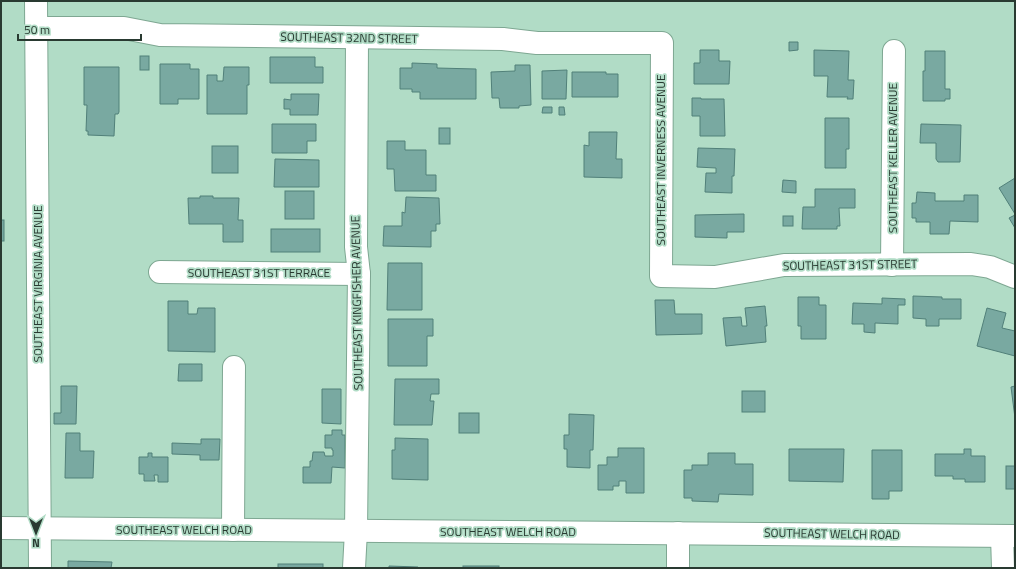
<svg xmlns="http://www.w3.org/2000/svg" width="1016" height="569" viewBox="0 0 1016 569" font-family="'Titillium Web',sans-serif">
<rect width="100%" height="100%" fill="#b1dcc6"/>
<!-- building -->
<g fill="#79a9a1" stroke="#518079">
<polygon points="789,42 798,42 798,50 789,51"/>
<polygon points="700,50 719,50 719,61 730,61 729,84 694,84 694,63 700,63"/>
<polygon points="814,50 849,51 848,80 854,80 853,99 847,99 848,97 827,97 828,76 814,76"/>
<polygon points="925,51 945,51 945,89 950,89 950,99 945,99 945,101 923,101 923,71 925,71"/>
<rect x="140" y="56" width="9" height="14"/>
<polygon points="270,57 315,57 315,67 323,67 323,83 270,83"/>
<polygon points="412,63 437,64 437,68 476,69 476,99 420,99 420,92 412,92 412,89 400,89 400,68 412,68"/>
<polygon points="160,64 190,64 190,69 199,69 199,99 178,99 178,104 160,104"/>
<polygon points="515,65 530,65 531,105 519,106 519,108 500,108 499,98 492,98 491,72 515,71"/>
<polygon points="84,67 119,67 119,112 118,114 115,114 114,136 88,135 88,131 86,131 87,105 84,105"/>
<polygon points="224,67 249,67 249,85 247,85 247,114 207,114 207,75 217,75 217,81 223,81"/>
<polygon points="567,70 566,99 542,99 542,71"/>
<polygon points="572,72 606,72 606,74 618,74 618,97 572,97"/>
<polygon points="291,94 319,94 318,115 290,115 290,109 284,109 284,99 291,100"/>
<polygon points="692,98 701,98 701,99 724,99 725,136 700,136 700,116 692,116"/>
<polygon points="543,107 552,107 552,113 542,113"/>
<polygon points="559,107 564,107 565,115 559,115"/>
<polygon points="825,118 849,118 849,149 846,149 846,168 825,168"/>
<polygon points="272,124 316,124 316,141 307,141 307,153 272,153"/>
<polygon points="921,124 961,125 960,162 938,162 936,159 936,143 920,143"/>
<rect x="439" y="128" width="11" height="16"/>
<polygon points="589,132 617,132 616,159 622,159 622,178 584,177 584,145 589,146"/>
<polygon points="387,141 405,141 405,150 426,150 426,175 436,175 436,191 395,191 394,169 387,169"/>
<rect x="212" y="146" width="26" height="27"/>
<polygon points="698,148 735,149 734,176 732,176 732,193 705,192 706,173 716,173 716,168 697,167"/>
<polygon points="275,159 319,160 319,187 274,187"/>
<polygon points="1015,178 1015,214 999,188"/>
<polygon points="783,180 796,181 796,193 782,192"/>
<polygon points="815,189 855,189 855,208 839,208 840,226 837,226 837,229 802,229 803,207 815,207"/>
<rect x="285" y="191" width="29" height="28"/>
<polygon points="917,192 935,193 935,201 964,201 964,195 978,195 978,222 950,221 949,234 930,234 930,222 916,222 916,218 912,218 912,203 916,203"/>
<polygon points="200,196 213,196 213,198 239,198 238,220 243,220 243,242 223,242 223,224 189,224 188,198 200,198"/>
<polygon points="406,197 439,198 440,224 436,224 436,231 431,231 431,247 383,246 384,226 402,226 402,212 405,213"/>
<polygon points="744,214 744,232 727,232 727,238 695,237 695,215"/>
<polygon points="1015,215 1015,228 1009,218"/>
<rect x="783" y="216" width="10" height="10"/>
<rect x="1" y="220" width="3" height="21"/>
<rect x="271" y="229" width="49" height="23"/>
<polygon points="388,263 422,263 422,310 387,310"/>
<polygon points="913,296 942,297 942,299 961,299 961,319 939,319 939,326 926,326 926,319 913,318"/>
<polygon points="798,297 819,297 819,305 826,305 826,339 801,339 801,326 798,326"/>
<polygon points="882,298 905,299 905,305 898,305 898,324 875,323 875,333 864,332 864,324 852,324 853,303 882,304"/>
<polygon points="655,300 674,300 675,314 702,314 702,334 656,335"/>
<polygon points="168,301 188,301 188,314 197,314 198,308 215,308 215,352 168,351"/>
<polygon points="765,306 767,326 765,326 766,342 726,346 723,318 741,317 742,326 747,326 745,308"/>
<polygon points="987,308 1006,313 1002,328 1015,331 1015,356 977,346"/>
<polygon points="388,319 433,319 433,336 427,336 427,366 388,366"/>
<polygon points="179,364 202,364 202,381 178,381"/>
<polygon points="395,379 439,379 439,394 431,394 430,401 434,401 432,425 394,425"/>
<polygon points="61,386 77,386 76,424 54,424 54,413 61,413"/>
<polygon points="1015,386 1015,418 1011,387"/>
<polygon points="322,389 341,389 341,424 322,423"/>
<rect x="742" y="391" width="23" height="21"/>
<rect x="459" y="413" width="20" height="20"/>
<polygon points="569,414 594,415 593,450 590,450 590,468 567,467 567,449 564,449 564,435 569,435"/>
<polygon points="332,430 342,430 342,435 345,435 345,468 332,467 331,483 303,483 303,467 310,467 310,461 312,461 313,452 324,452 325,456 333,456 333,450 332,450 332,448 325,448 325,435 332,435"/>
<polygon points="66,433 80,433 80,451 94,451 93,478 65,478"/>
<polygon points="395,438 428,439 428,480 392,479 392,450 395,450"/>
<polygon points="201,439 220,439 219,460 200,460 200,455 172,454 172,443 201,444"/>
<polygon points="618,448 644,448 644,493 626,493 626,481 619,481 619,486 613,486 613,490 598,490 598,465 607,465 607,457 618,457"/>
<polygon points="789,449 844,449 843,482 789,481"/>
<polygon points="964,449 971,449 971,456 985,456 985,482 965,482 965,479 953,479 953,476 935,476 935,454 964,454"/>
<polygon points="872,450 902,450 902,491 889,491 889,499 872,499"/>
<polygon points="148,453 152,453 152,457 168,457 168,482 158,482 158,475 154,475 155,481 144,481 144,474 139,474 139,457 148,457"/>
<polygon points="708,453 735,453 735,464 753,464 753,495 719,494 718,502 692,501 692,498 684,498 684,470 692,470 692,465 708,465"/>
<rect x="1006" y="466" width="9" height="23"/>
<polygon points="68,561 112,562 111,568 68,568"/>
<rect x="278" y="564" width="45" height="4"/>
<polygon points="389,566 418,567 418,568 389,568"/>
<rect x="463" y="566" width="36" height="2"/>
</g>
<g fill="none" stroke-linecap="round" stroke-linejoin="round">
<!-- minor casing -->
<g stroke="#7ea792" stroke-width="24">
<g id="minor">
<polyline points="36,1 40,568"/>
<polyline points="36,28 124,28 160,35 503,39 537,43 662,43 661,276 715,277 784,265 971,264 990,267 1015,277"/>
<polyline points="892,265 894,51"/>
<polyline points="160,272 359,274"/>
<polyline points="1,528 1015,536"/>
<polyline points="233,530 234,367"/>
<polyline points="678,533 678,568"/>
<polyline points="1002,536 1003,568"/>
<polyline points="354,568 356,531 359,274 356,247 357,38"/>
</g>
</g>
<!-- minor -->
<use href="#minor" stroke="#fff" stroke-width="22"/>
</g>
<g text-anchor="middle" stroke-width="3.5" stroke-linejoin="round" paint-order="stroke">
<!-- street labels -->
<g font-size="12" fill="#293a31" stroke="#b1dcc6">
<text transform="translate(349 38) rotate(1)" y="4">SOUTHEAST 32ND STREET</text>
<text transform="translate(893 158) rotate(-90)" y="4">SOUTHEAST KELLER AVENUE</text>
<text transform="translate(661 160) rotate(-90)" y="4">SOUTHEAST INVERNESS AVENUE</text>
<text transform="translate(850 265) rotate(-1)" y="4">SOUTHEAST 31ST STREET</text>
<text x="259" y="277">SOUTHEAST 31ST TERRACE</text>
<text transform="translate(38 284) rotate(-90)" y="4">SOUTHEAST VIRGINIA AVENUE</text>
<text transform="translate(357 303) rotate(-91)" y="4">SOUTHEAST KINGFISHER AVENUE</text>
<text x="184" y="534">SOUTHEAST WELCH ROAD</text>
<text x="508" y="536">SOUTHEAST WELCH ROAD</text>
<text transform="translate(832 534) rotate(1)" y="4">SOUTHEAST WELCH ROAD</text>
</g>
</g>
<!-- border -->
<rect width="1016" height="569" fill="none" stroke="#293a31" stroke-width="4"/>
<!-- north arrow -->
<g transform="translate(36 533) rotate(180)" stroke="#b1dcc6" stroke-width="3" paint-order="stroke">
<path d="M0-3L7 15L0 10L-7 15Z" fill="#293a31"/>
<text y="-6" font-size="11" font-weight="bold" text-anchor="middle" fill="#293a31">N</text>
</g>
<!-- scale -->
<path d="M18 34v6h123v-6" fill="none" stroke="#293a31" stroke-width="2"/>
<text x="24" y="34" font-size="12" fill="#293a31" stroke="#b1dcc6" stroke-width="3" paint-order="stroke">50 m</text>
</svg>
